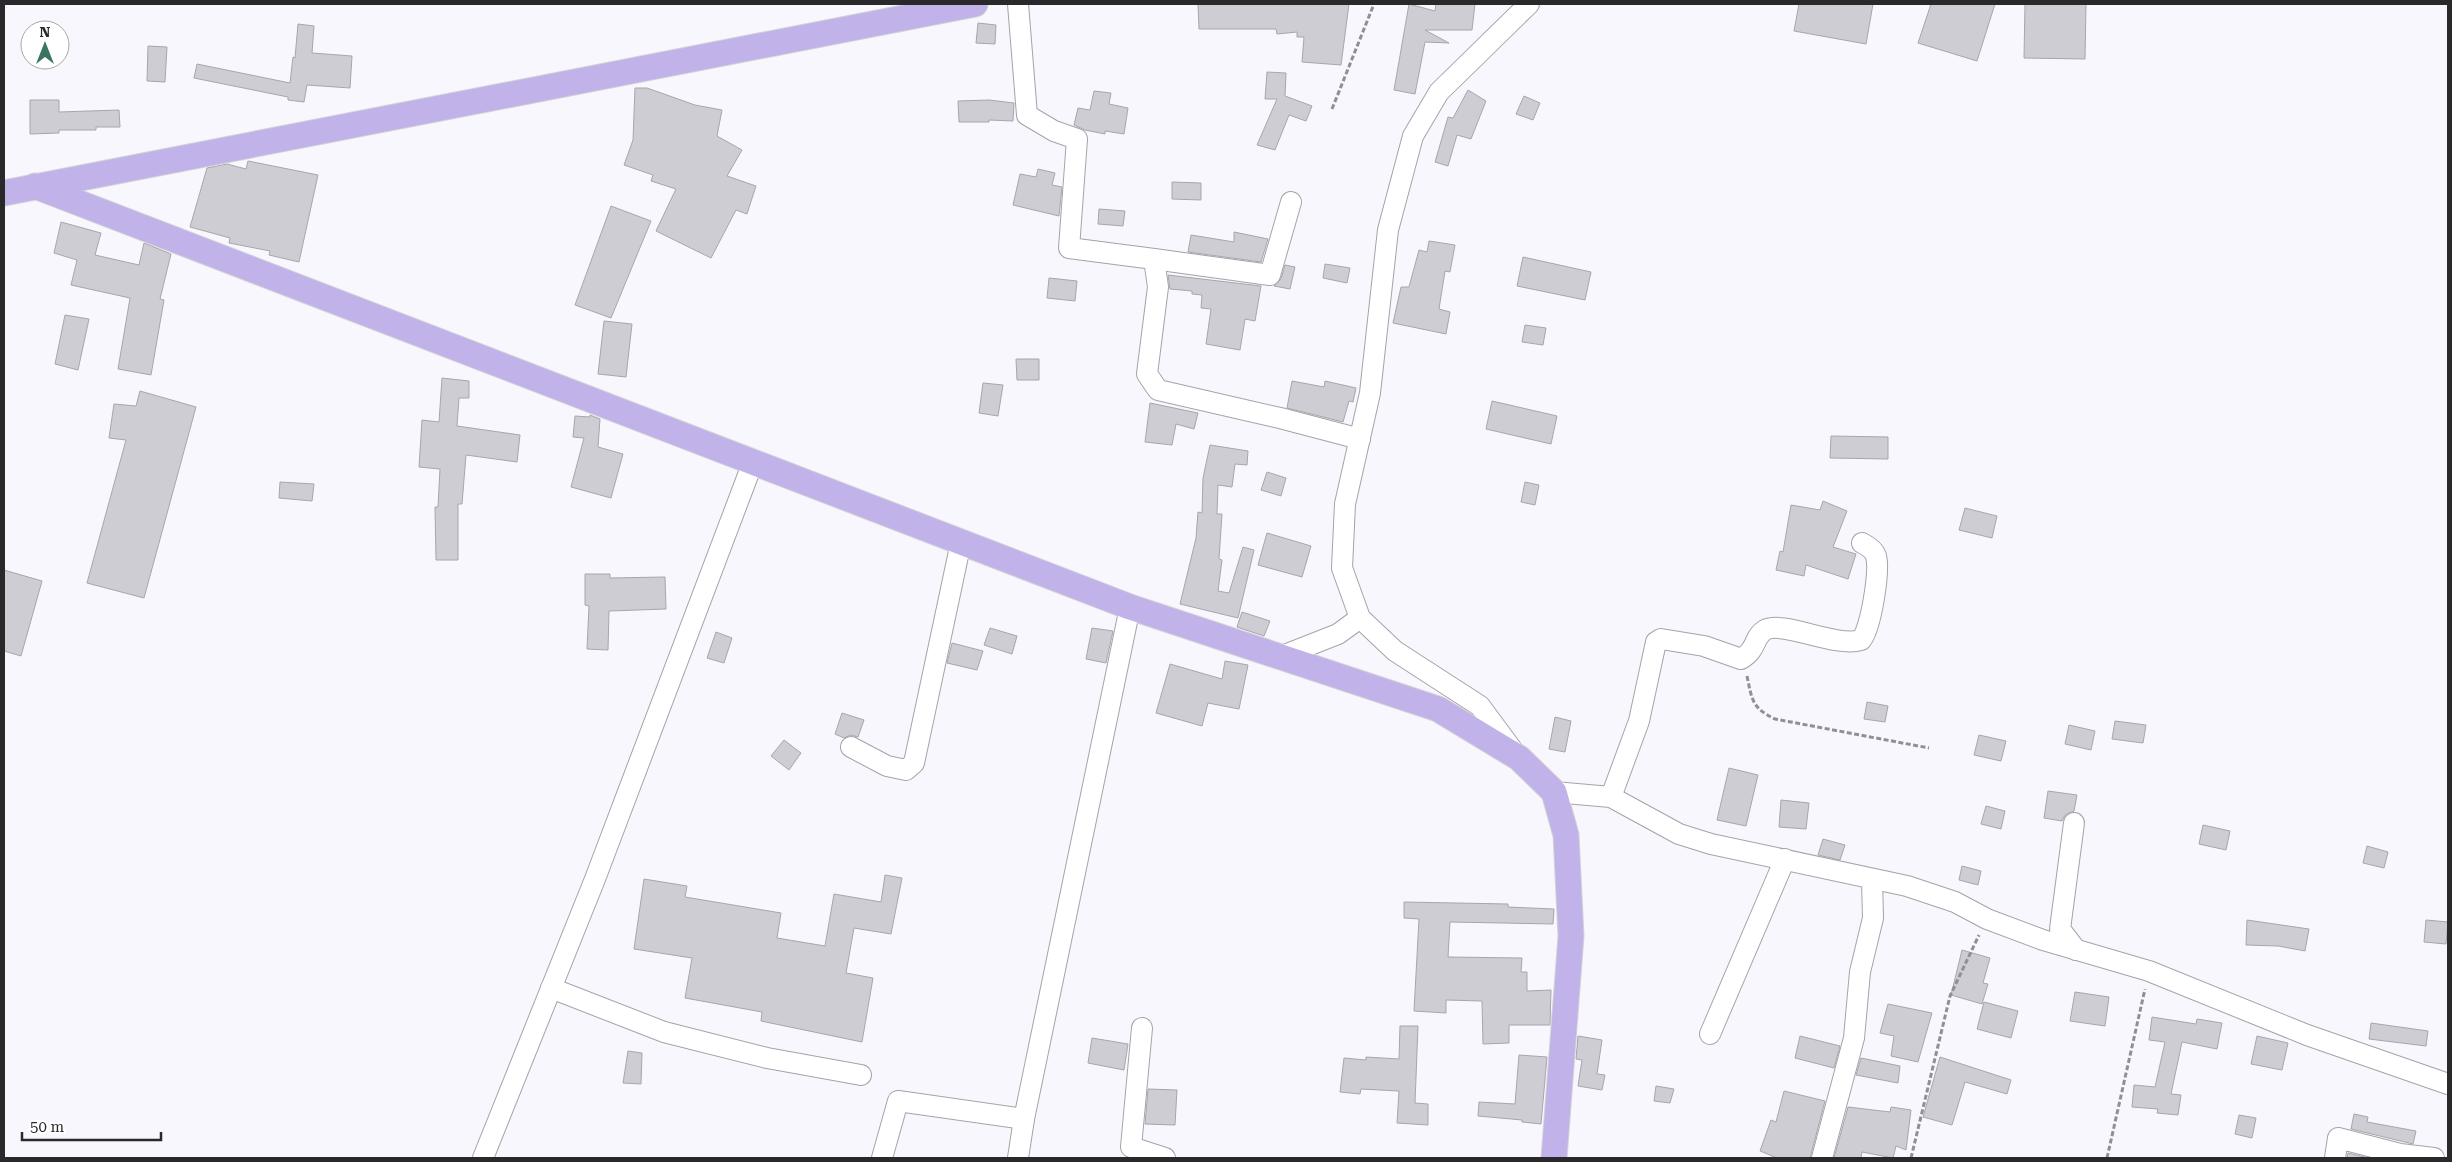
<svg xmlns="http://www.w3.org/2000/svg" width="2452" height="1162" viewBox="0 0 2452 1162" font-family="'Roboto Serif',serif">
<rect width="100%" height="100%" fill="#f8f7fe"/>
<!-- building -->
<g fill="#cfcdd4" stroke="#a7a6ac">
<polygon points="1198,4 1349,4 1341,65 1302,62 1304,37 1297,37 1297,32 1277,34 1276,29 1199,29"/>
<polygon points="1409,4 1435,11 1436,4 1475,4 1472,30 1425,30 1449,43 1425,42 1415,94 1394,90"/>
<polygon points="1799,4 1873,4 1866,44 1794,31"/>
<polygon points="1931,4 1995,4 1977,61 1918,43"/>
<polygon points="2025,4 2086,4 2085,59 2024,58"/>
<polygon points="978,23 996,25 995,44 976,43"/>
<polygon points="298,24 314,26 312,53 352,56 350,88 307,85 304,102 288,100 288,97 194,78 197,64 290,83 293,57 295,58"/>
<polygon points="148,46 167,47 165,82 147,81"/>
<polygon points="1267,72 1286,73 1285,96 1312,106 1306,121 1289,115 1275,150 1257,145 1277,99 1265,99"/>
<polygon points="635,88 647,88 695,105 722,110 717,136 742,150 727,176 756,186 747,214 736,210 711,258 656,231 676,189 651,181 653,175 624,165 633,140"/>
<polygon points="1468,90 1486,101 1471,139 1457,135 1448,166 1435,162 1448,117 1453,118"/>
<polygon points="1094,91 1111,93 1109,104 1128,108 1124,134 1105,131 1105,134 1085,130 1074,125 1078,108 1090,110"/>
<polygon points="1524,96 1540,103 1533,120 1516,114"/>
<polygon points="30,100 59,100 59,112 119,110 120,127 96,127 96,130 59,130 59,133 30,134"/>
<polygon points="989,100 1014,103 1013,121 989,120 989,122 959,122 958,101"/>
<polygon points="248,161 318,175 299,262 269,255 270,251 229,243 230,238 190,227 207,168 227,164 246,169"/>
<polygon points="1038,169 1055,173 1052,185 1062,187 1059,216 1013,205 1020,174 1036,177"/>
<polygon points="1172,182 1201,183 1201,200 1172,199"/>
<polygon points="611,206 651,221 611,318 575,305"/>
<polygon points="1099,209 1125,211 1123,226 1098,224"/>
<polygon points="61,222 101,233 95,255 139,265 144,243 171,254 160,299 164,300 151,375 118,369 130,298 71,285 77,260 54,253"/>
<polygon points="1234,232 1268,239 1261,262 1188,252 1191,235 1234,242"/>
<polygon points="1429,241 1455,245 1450,272 1445,271 1439,309 1450,312 1446,334 1393,323 1401,287 1409,287 1419,250 1427,252"/>
<polygon points="1523,257 1591,272 1585,300 1517,286"/>
<polygon points="1325,264 1350,268 1347,283 1323,278"/>
<polygon points="1285,265 1295,267 1290,289 1274,286 1281,279"/>
<polygon points="1168,275 1261,286 1255,321 1245,319 1240,350 1206,344 1211,309 1201,308 1202,295 1192,294 1192,291 1170,289"/>
<polygon points="1049,278 1077,281 1075,301 1047,298"/>
<polygon points="65,315 89,319 78,370 55,364"/>
<polygon points="604,321 632,324 626,377 598,374"/>
<polygon points="1525,325 1546,328 1543,345 1522,342"/>
<polygon points="1016,359 1039,359 1039,380 1017,380"/>
<polygon points="442,378 469,381 469,398 459,398 457,426 520,435 517,462 466,455 462,504 458,504 458,560 436,560 435,507 438,507 440,469 419,467 422,420 439,422"/>
<polygon points="1292,381 1324,387 1325,381 1356,388 1353,402 1349,401 1343,422 1287,408"/>
<polygon points="983,383 1003,385 998,416 979,413"/>
<polygon points="140,391 196,407 144,598 87,583 126,440 109,438 114,404 136,406"/>
<polygon points="1492,401 1557,416 1551,444 1486,429"/>
<polygon points="1150,403 1198,413 1194,429 1176,424 1172,445 1145,442"/>
<polygon points="590,415 600,419 598,447 623,454 611,498 571,487 584,438 573,437 575,416 590,417"/>
<polygon points="1831,436 1888,437 1888,459 1830,458"/>
<polygon points="1210,445 1248,451 1247,465 1235,464 1232,487 1218,485 1217,514 1222,514 1219,559 1222,560 1218,591 1229,593 1243,547 1254,550 1238,618 1180,604 1196,538 1198,512 1202,513 1203,478"/>
<polygon points="1267,472 1286,478 1281,496 1261,490"/>
<polygon points="280,482 314,484 312,501 279,498"/>
<polygon points="1525,482 1539,485 1535,505 1521,502"/>
<polygon points="1823,501 1847,511 1833,547 1856,554 1848,579 1806,565 1804,576 1776,570 1780,551 1783,552 1791,505 1820,510"/>
<polygon points="1965,508 1997,516 1992,538 1959,530"/>
<polygon points="1267,533 1311,546 1302,577 1258,565"/>
<polygon points="4,570 42,581 21,656 4,651"/>
<polygon points="585,574 610,574 610,578 665,577 666,609 609,611 608,650 587,649 589,606 585,605"/>
<polygon points="1242,612 1270,621 1264,636 1237,627"/>
<polygon points="990,628 1017,636 1012,654 984,645"/>
<polygon points="1092,628 1113,631 1106,663 1086,659"/>
<polygon points="716,632 732,638 724,663 707,658"/>
<polygon points="952,643 983,651 977,670 947,663"/>
<polygon points="1225,661 1248,665 1239,709 1208,703 1202,726 1156,713 1170,664 1222,679"/>
<polygon points="1867,702 1888,706 1885,722 1864,719"/>
<polygon points="842,713 864,720 858,737 851,735 844,738 835,734"/>
<polygon points="1555,717 1571,721 1565,752 1549,749"/>
<polygon points="2115,721 2146,725 2143,743 2112,739"/>
<polygon points="2069,725 2095,731 2091,750 2065,744"/>
<polygon points="1979,735 2006,741 2001,761 1974,755"/>
<polygon points="784,740 801,753 789,770 771,756"/>
<polygon points="1729,768 1758,775 1746,826 1717,820"/>
<polygon points="2048,791 2077,795 2074,811 2065,815 2062,821 2044,818"/>
<polygon points="1781,800 1809,803 1806,829 1779,827"/>
<polygon points="1986,806 2005,811 2001,829 1981,824"/>
<polygon points="2203,825 2230,831 2226,850 2199,844"/>
<polygon points="1823,839 1845,845 1840,860 1818,855"/>
<polygon points="2367,846 2388,852 2384,868 2363,863"/>
<polygon points="1962,866 1981,871 1978,885 1959,880"/>
<polygon points="885,875 902,878 891,934 854,928 846,973 873,978 862,1042 761,1021 762,1012 685,998 692,958 634,949 644,879 687,886 685,897 781,913 777,938 825,946 834,894 881,902"/>
<polygon points="1404,902 1508,904 1508,907 1554,909 1553,924 1450,922 1448,957 1522,958 1521,972 1527,972 1527,991 1551,990 1550,1025 1509,1025 1509,1043 1483,1044 1482,1001 1446,1000 1446,1013 1414,1011 1419,919 1404,918"/>
<polygon points="2247,920 2309,929 2305,951 2278,946 2246,945"/>
<polygon points="2426,920 2448,922 2446,944 2424,942"/>
<polygon points="1962,950 1990,958 1983,983 1988,984 1982,1004 1951,995"/>
<polygon points="2075,992 2109,997 2105,1026 2070,1021"/>
<polygon points="1984,1002 2018,1011 2011,1038 1977,1029"/>
<polygon points="1888,1004 1932,1013 1918,1062 1891,1056 1894,1036 1880,1033"/>
<polygon points="2152,1017 2196,1024 2197,1019 2222,1023 2217,1049 2182,1042 2171,1094 2181,1095 2178,1115 2157,1113 2158,1109 2132,1107 2134,1085 2155,1087 2165,1042 2149,1040"/>
<polygon points="2371,1023 2428,1031 2426,1046 2369,1039"/>
<polygon points="1400,1026 1418,1026 1415,1103 1428,1104 1428,1125 1397,1123 1399,1091 1361,1089 1360,1094 1340,1092 1344,1058 1366,1060 1366,1057 1399,1059"/>
<polygon points="1578,1036 1602,1040 1597,1074 1605,1075 1602,1090 1578,1086 1582,1060 1576,1059"/>
<polygon points="1800,1036 1840,1046 1834,1068 1795,1058"/>
<polygon points="2257,1036 2288,1043 2282,1070 2251,1064"/>
<polygon points="1092,1038 1128,1044 1124,1070 1088,1063"/>
<polygon points="628,1051 642,1053 641,1084 623,1083"/>
<polygon points="1519,1055 1547,1057 1541,1124 1522,1122 1522,1120 1478,1116 1479,1102 1515,1104"/>
<polygon points="1940,1057 2011,1080 2007,1094 1965,1082 1952,1125 1923,1117"/>
<polygon points="1861,1058 1900,1066 1898,1083 1856,1075"/>
<polygon points="1656,1086 1674,1089 1670,1103 1654,1101"/>
<polygon points="1148,1089 1177,1090 1175,1125 1145,1124"/>
<polygon points="1784,1091 1825,1101 1810,1158 1777,1158 1760,1151 1771,1120 1776,1122"/>
<polygon points="1848,1107 1890,1112 1891,1107 1911,1110 1906,1150 1896,1146 1893,1158 1862,1152 1861,1158 1834,1158"/>
<polygon points="2354,1114 2368,1117 2367,1122 2416,1131 2413,1144 2351,1129"/>
<polygon points="2239,1115 2256,1118 2252,1138 2235,1134"/>
<polygon points="2348,1153 2369,1158 2347,1158"/>
</g>
<g fill="none" stroke-linecap="round" stroke-linejoin="round">
<!-- minor casing -->
<g stroke="#a5a3a9" stroke-width="22">
<g id="minor">
<polyline points="1018,4 1027,115 1054,131 1077,139 1069,248 1154,259 1158,287 1147,374 1158,390 1280,418 1360,439"/>
<polyline points="1154,259 1270,275 1291,202"/>
<polyline points="1282,656 1338,634 1360,618"/>
<polyline points="851,747 887,766 906,770 914,763 961,542"/>
<polyline points="1514,752 1480,706 1395,651 1360,618 1342,568 1345,504 1370,393 1388,230 1413,136 1439,92 1529,4"/>
<polyline points="1554,792 1611,797 1679,834 1711,844 1907,886 1955,902 1987,919 2043,940 2149,971 2307,1035 2448,1084"/>
<path d="M1611 797 1639 721 1656 642 1661 639 1704 646 1741 659C1758 649 1753 637 1765 630 1783 620 1835 648 1861 640 1871 629 1880 571 1876 556 1874 550 1868 546 1862 543"/>
<polyline points="2074,823 2060,929 2076,950"/>
<polyline points="551,988 664,1032 767,1058 861,1075"/>
<polyline points="1142,1028 1131,1147 1165,1158"/>
<polyline points="1710,1034 1785,859"/>
<polyline points="483,1158 595,879 753,462"/>
<polyline points="882,1158 898,1101 1024,1119 1130,607"/>
<polyline points="1018,1158 1024,1119"/>
<polyline points="1822,1158 1854,1038 1860,972 1873,918 1872,880"/>
<polyline points="2335,1158 2338,1138 2400,1154 2434,1158"/>
</g>
</g>
<!-- major casing -->
<g stroke="#d4d4d5" stroke-width="27">
<g id="major">
<polyline points="35,186 1130,607 1438,709 1519,758 1554,792 1566,835 1571,936 1554,1158"/>
<polyline points="4,193 975,4"/>
</g>
</g>
<!-- path -->
<g stroke="#909094" stroke-width="3" stroke-dasharray="5 2.5" stroke-linecap="butt">
<polyline points="1332,109 1374,4"/>
<path d="M1747 676C1752 700 1752 708 1775 719L1929 748"/>
<polyline points="1911,1158 1950,996 1979,935"/>
<polyline points="2107,1158 2145,989"/>
</g>
<!-- minor -->
<use href="#minor" stroke="#fff" stroke-width="20"/>
<!-- major -->
<use href="#major" stroke="#c1b2e9" stroke-width="25"/>
</g>
<!-- border -->
<rect width="2452" height="1162" fill="none" stroke="#29292b" stroke-width="10"/>
<!-- north arrow -->
<g transform="translate(45 45)"><circle r="24" fill="#ffffff" stroke="#a9a9aa"/>
<path d="M0-4L9 19L0 12L-9 19Z" fill="#39755f"/>
<text y="-8" font-size="14" font-weight="bold" text-anchor="middle" fill="#29292b">N</text>
</g>
<!-- scale -->
<path d="M22 1132v8h139v-8" fill="none" stroke="#29292b" stroke-width="2.5"/>
<text x="30" y="1132" font-size="15" fill="#29292b" stroke="#ffffff" stroke-width="4" paint-order="stroke">50 m</text>
</svg>
